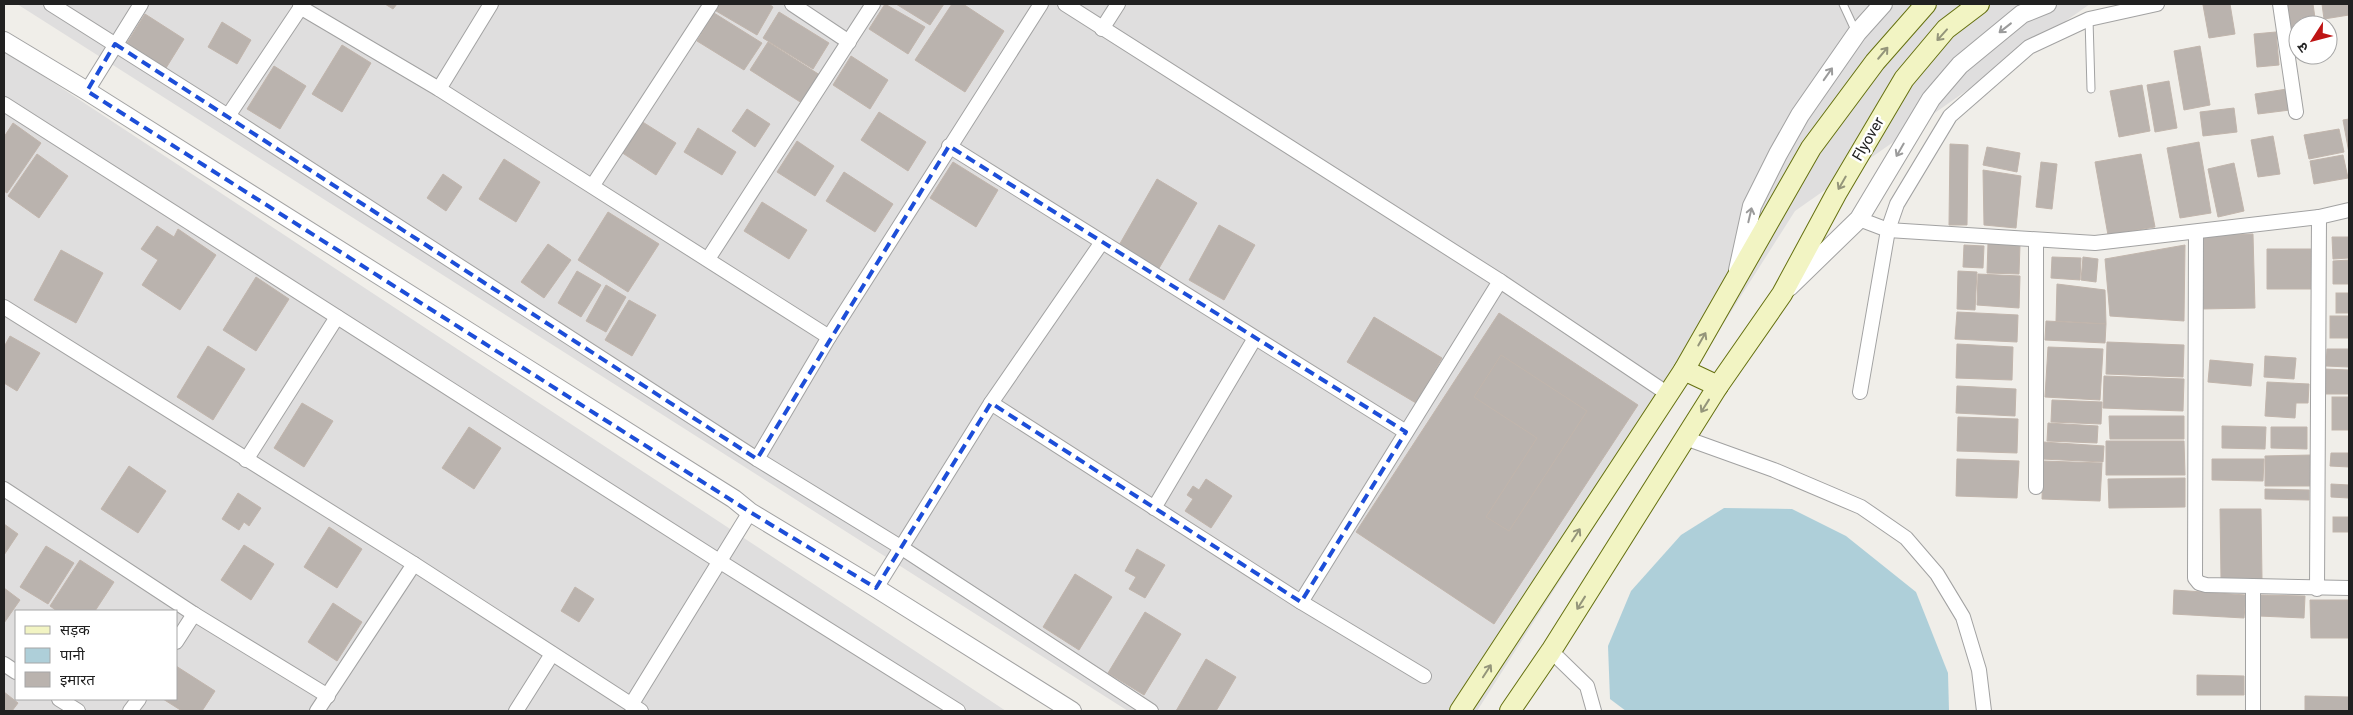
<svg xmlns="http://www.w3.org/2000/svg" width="2353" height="715" viewBox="0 0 2353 715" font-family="Roboto,'Noto Sans Devanagari',sans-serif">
<rect width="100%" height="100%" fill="#f0eee9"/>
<!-- residential -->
<g fill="#dfdede" fill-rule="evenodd">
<polygon points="17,4 2090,4 1795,211 1477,711 1128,711"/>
<path d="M4 50 1006 711H4ZM16 611H176V699H16Z"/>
</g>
<!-- water -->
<polygon fill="#aecfd9" points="1724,508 1792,509 1846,536 1916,592 1948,673 1949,711 1626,711 1610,699 1608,646 1631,591 1681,535"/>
<!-- building -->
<g fill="#bab3ae" stroke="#c1b5ac">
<polygon points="385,4 397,4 393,9"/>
<polygon points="713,4 769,4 773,7 757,35 711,8"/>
<polygon points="885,4 925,27 908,54 869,29"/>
<polygon points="896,4 944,4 930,25"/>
<polygon points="952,4 963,4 1004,31 965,92 915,60"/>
<polygon points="2210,4 2230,4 2235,34 2209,38 2203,5"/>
<polygon points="2284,4 2313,4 2316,25 2298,25 2298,32 2288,33"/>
<polygon points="2322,4 2349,4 2349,15 2324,19"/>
<polygon points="779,12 829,43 813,69 763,38"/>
<polygon points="714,13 762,43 744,70 697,41"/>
<polygon points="145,14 184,39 166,68 127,43"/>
<polygon points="222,22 251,40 237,64 208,47"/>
<polygon points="2276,32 2279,65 2257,67 2254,34"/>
<polygon points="768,42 823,77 805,105 750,70"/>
<polygon points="342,45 371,63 342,112 312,94"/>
<polygon points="2200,46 2210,105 2184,110 2174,51"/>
<polygon points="851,56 888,80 870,109 833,85"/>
<polygon points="274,66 306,86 280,129 247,109"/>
<polygon points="2169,81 2177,128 2155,132 2147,85"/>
<polygon points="2142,85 2150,131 2119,137 2110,91"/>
<polygon points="2287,89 2290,110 2258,114 2255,94"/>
<polygon points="2234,108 2237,132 2203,136 2200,112"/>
<polygon points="747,109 770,124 755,147 732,131"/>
<polygon points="879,112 926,142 908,171 861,140"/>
<polygon points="2349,119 2349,153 2343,120"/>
<polygon points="641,121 676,143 656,175 621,152"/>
<polygon points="13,123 41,143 7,193 4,191 4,137"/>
<polygon points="698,128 736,152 722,175 684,152"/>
<polygon points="2339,129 2344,152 2309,159 2304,135"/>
<polygon points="2273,136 2280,174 2258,177 2251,140"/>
<polygon points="797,141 834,166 815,196 777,172"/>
<polygon points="2199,142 2211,213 2180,218 2167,148"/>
<polygon points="1950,144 1968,145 1967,225 1949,225"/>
<polygon points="1987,147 2020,153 2017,172 1983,165"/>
<polygon points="37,154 68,176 39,218 8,196"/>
<polygon points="2141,154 2155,227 2108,235 2095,162"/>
<polygon points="2343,155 2348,178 2314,184 2310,161"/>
<polygon points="504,159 540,182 516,222 479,199"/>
<polygon points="953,162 998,190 976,227 930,198"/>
<polygon points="2041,162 2057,164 2052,209 2036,207"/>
<polygon points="2234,163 2244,211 2218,217 2208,169"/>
<polygon points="1983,170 2021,176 2016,228 1984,225"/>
<polygon points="844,172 893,204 875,232 826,201"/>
<polygon points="443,174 462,187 446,211 427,198"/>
<polygon points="1157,179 1197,203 1158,270 1118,247"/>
<polygon points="762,202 807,230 789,259 744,231"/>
<polygon points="608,212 659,244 628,292 578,260"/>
<polygon points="1219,225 1255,245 1224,300 1189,280"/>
<polygon points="157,226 174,237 178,229 216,255 180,310 142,285 158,260 141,249"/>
<polygon points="2253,234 2255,308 2201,309 2199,235"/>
<polygon points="2332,237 2349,237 2349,258 2333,259"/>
<polygon points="1988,243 2020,245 2019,274 1987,273"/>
<polygon points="548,244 571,260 544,298 521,282"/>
<polygon points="1964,245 1984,246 1983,268 1963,267"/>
<polygon points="2185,245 2184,321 2110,316 2105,259"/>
<polygon points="2267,249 2313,249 2314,289 2267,289"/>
<polygon points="61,250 103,273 76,323 34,300"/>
<polygon points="2052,257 2081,258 2080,280 2051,278"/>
<polygon points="2083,257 2098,259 2096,282 2081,280"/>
<polygon points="2349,260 2349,284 2333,284 2333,261"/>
<polygon points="577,271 601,285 581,317 558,303"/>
<polygon points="1958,271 1977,272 1975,310 1957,309"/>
<polygon points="1978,274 2020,276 2019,308 1977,305"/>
<polygon points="256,277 289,299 256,351 223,330"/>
<polygon points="2057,284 2105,290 2106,324 2056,321"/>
<polygon points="606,285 626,297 606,332 586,321"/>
<rect x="2336" y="293" width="13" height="20"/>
<polygon points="629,300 656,315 632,356 605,340"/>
<polygon points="1957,312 2018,315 2017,342 1955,339"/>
<polygon points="1499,313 1638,405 1494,624 1356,532"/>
<rect x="2330" y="316" width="19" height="22"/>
<polygon points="1374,317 1442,358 1416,403 1347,362"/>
<polygon points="2046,321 2106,324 2105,343 2045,340"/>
<polygon points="10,336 40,353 17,391 4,383 4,347"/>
<polygon points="2107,342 2184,345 2183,377 2106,374"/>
<polygon points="1957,344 2013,347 2012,380 1956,378"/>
<polygon points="208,346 245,369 213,420 177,397"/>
<polygon points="2048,347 2103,349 2100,400 2045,397"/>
<polygon points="2327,349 2349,349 2349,367 2326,366"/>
<polygon points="1501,355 1587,411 1509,531 1486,517 1537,438 1474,397"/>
<polygon points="2265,356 2296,358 2294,379 2264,377"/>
<polygon points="2210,360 2253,364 2251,386 2208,382"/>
<polygon points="2325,369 2349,370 2349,394 2324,394"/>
<polygon points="2104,376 2184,379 2183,411 2103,408"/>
<polygon points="2267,382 2309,384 2308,403 2296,403 2295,418 2265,416"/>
<polygon points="1957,386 2016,389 2015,416 1956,413"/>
<rect x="2332" y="397" width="17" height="33"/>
<polygon points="2052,400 2102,402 2101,424 2051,422"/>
<polygon points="302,403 333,421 304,467 274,448"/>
<polygon points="2109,416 2184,416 2184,439 2110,439"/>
<polygon points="1958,417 2018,419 2017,453 1957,451"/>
<polygon points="2048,423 2098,426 2097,443 2047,441"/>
<polygon points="2222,426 2266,427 2265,449 2222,448"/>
<polygon points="469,427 501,448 474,489 442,468"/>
<polygon points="2271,427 2307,427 2307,449 2271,448"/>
<polygon points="2106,441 2184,441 2185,475 2106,475"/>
<polygon points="2043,442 2104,446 2103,462 2042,459"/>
<polygon points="2331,453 2349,453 2349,467 2330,466"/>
<polygon points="2312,455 2312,486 2265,486 2265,456"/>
<polygon points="1957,459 2019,461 2017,498 1956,496"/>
<polygon points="2212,459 2264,459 2263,481 2212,480"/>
<polygon points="2043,461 2102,463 2100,501 2042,499"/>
<polygon points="129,466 166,491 138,533 101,509"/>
<polygon points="2185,478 2185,507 2109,508 2108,479"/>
<polygon points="1206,479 1232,496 1211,528 1185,511 1193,499 1187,495 1193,486 1199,490"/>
<polygon points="2331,484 2349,485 2349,498 2331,497"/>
<polygon points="2265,489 2309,490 2309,500 2265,499"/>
<polygon points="238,493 261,508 249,526 244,522 239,530 222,519"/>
<polygon points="2220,509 2261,509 2262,579 2221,579"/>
<rect x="2333" y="517" width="16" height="15"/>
<polygon points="4,524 18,534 4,555"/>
<polygon points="329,527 362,549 337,588 304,567"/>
<polygon points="244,545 274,564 251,600 221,580"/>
<polygon points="46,546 74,563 48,604 20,587"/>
<polygon points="1137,549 1165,565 1145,598 1129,589 1136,577 1125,571"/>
<polygon points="80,560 114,582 95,611 57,611 50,606"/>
<polygon points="1075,574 1112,597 1079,650 1043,627"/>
<polygon points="575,587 594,599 579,622 561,611"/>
<polygon points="4,588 20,600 4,623"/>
<polygon points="2174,590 2246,595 2244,618 2173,614"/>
<polygon points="2260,595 2305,596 2304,618 2259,616"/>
<polygon points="2310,600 2349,600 2349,638 2311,638"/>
<polygon points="333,603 362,622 337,661 308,642"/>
<polygon points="1145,612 1181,634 1144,695 1108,673"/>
<polygon points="1206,659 1236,677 1216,711 1176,711"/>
<polygon points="176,666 215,691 202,711 182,711 163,699 176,699"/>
<polygon points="2197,675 2244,676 2244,695 2197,695"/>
<polygon points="4,692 18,703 12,711 4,711"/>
<polygon points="2305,696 2349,697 2349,711 2305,711"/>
</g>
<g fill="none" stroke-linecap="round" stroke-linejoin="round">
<!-- service casing -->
<g stroke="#a2a2a2" stroke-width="9">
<g id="service">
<polyline points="1843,4 1856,32"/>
<polyline points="2089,19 2091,89"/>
</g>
</g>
<!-- minor casing -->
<g stroke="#a2a2a2" stroke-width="16">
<g id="minor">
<polyline points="51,4 228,116 757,459 902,548 1151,711"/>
<polyline points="792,4 849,42"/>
<polyline points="1065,4 1500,281 1668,394"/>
<polyline points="2280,4 2296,112"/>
<polyline points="300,7 439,89 829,337"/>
<polyline points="1102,29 1118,4"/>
<polyline points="439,89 491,4"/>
<polyline points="87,91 141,4"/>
<polyline points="4,104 719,561 958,711"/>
<polyline points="228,116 303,4"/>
<polyline points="949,146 1406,432"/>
<polyline points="593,185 711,4"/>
<polyline points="1859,219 1888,230 2095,243 2319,217 2349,210"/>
<polyline points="2196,232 2195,578 2199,583 2206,585 2349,588"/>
<polyline points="2036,241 2036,487"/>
<polyline points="708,259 873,4"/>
<polyline points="4,307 414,564 641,711"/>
<polyline points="1860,392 1888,230 1897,204 1950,116 2029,47 2089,19 2157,4"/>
<polyline points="991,403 1301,602 1424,676"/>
<polyline points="1685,438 1774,470 1861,507 1906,538 1937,574 1963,617 1979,670 1984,711"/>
<polyline points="757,459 829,337 1041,4"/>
<polyline points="246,460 337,317"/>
<polyline points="4,489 194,614 328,696"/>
<polyline points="1154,508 1255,338"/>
<polyline points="2253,587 2253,711"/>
<polyline points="876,588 991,403 1102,242"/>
<polyline points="2317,589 2319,217"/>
<polyline points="1301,602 1500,281"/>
<polyline points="176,642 194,614"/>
<polyline points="1551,651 1587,686 1594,711"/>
<polyline points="4,664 16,672"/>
<polyline points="59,699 78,711"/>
<polyline points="631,705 750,512"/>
<polyline points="130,711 139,699"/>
<polyline points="317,711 414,564"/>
<polyline points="516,711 552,654"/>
</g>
</g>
<!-- tertiary casing -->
<g stroke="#a2a2a2" stroke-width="20">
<g id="tertiary">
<polyline points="4,41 87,91 734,499 750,512 876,588 1072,711"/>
<polyline points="1738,270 1752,206 1778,154 1800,115 1857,33 1883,4"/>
<polyline points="1789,287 1859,219 1931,99 1960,65 2022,14 2047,4"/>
</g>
</g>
<!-- secondary casing -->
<g stroke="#657010" stroke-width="22">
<g id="secondary">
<polyline points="1684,370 1718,386"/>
<polyline points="1460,711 1684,370 1811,148 1875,62 1926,4"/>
<polyline points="1510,711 1551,651 1718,386 1782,294 1836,194 1904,79 1946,29 1979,4"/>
</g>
</g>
<!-- service -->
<use href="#service" stroke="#fff" stroke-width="7"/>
<!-- minor -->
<use href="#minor" stroke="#fff" stroke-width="14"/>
<!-- tertiary -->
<use href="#tertiary" stroke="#fff" stroke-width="18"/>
<!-- secondary -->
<use href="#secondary" stroke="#f2f4c3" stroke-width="20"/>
</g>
<!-- one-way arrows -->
<defs><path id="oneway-shaft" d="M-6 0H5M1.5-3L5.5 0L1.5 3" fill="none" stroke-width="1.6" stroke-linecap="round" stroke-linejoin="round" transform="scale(1.25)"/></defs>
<g stroke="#9b9b9b">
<use href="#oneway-shaft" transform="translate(2005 28) rotate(142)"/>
<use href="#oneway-shaft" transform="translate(1828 74) rotate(-55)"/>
<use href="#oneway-shaft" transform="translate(1900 150) rotate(120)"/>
<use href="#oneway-shaft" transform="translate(1750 215) rotate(-77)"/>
</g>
<g stroke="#94957a">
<use href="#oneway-shaft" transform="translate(1942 35) rotate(132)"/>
<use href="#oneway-shaft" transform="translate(1883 53) rotate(-50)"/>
<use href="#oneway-shaft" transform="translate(1842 183) rotate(120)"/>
<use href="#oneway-shaft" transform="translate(1702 339) rotate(-60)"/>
<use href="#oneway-shaft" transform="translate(1705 406) rotate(122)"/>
<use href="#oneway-shaft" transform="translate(1576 535) rotate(-57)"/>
<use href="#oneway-shaft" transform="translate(1581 603) rotate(122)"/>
<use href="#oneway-shaft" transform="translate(1487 671) rotate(-57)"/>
</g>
<!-- marked area -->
<path fill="none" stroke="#1d4ed8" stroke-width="4" stroke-dasharray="10 6" stroke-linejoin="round" d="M115 44 757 459 949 146 1406 432 1301 602 991 403 876 588 750 512 87 91Z"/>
<g text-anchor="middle" stroke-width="5" stroke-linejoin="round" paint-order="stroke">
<!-- street labels -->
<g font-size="15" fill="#212121" stroke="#fff">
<text transform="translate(1868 139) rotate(-60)" y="5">Flyover</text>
</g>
</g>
<!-- border -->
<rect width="2353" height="715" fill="none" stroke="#212121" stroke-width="10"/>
<!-- legend -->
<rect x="15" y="610" width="162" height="90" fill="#ffffff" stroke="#a6a6a6"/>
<rect x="25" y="626" width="25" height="8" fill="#f2f4c3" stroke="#a6a6a6"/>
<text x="60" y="635" font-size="15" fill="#212121">सड़क</text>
<rect x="25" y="648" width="25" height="15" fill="#aecfd9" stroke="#a6a6a6"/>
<text x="60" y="660" font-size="15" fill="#212121">पानी</text>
<rect x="25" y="672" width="25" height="15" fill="#bab3ae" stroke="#a6a6a6"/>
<text x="60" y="685" font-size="15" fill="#212121">इमारत</text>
<!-- north arrow -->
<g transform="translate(2313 40) rotate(234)"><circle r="24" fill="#ffffff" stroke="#a6a6a6"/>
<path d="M0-4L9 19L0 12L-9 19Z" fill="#be1414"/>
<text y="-8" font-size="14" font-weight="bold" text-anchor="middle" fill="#212121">उ</text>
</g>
</svg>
